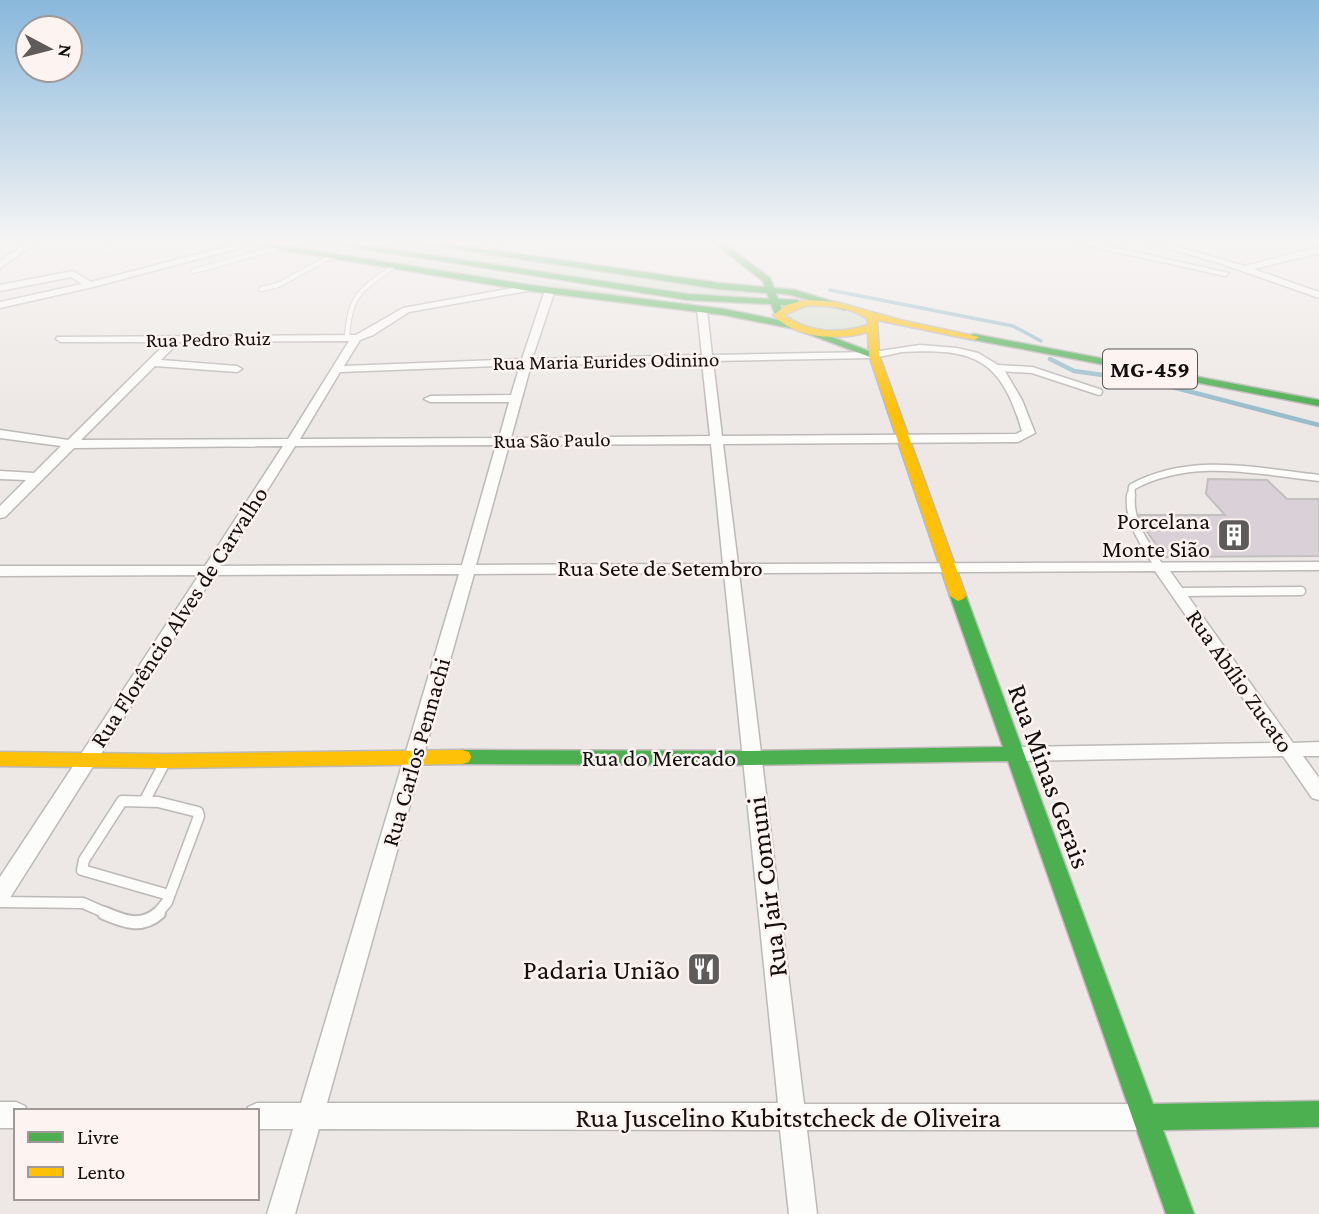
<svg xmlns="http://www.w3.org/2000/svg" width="1319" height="1214" viewBox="0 0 1319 1214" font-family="'Crimson Pro',serif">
<rect width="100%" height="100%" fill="#ede8e6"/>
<!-- green -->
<g fill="#d8e0cf">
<polygon points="257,240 285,240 731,311 559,289 557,286 500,277 480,277"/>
<polygon points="333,240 388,240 765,296 701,294"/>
<path d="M825 307 859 315 867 323 865 327C838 331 810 330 786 316V313L795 308Z"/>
</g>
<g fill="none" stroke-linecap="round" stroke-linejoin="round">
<!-- stream-far1 -->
<polyline stroke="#98bdcb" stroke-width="3.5" points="830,290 1013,326 1041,341"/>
<!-- stream -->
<polyline stroke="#98bdcb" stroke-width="4.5" points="1050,359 1074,371 1153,382 1319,425"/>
</g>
<!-- building -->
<polygon fill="#dad1d8" stroke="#c2bfbf" stroke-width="2" points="1208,479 1267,480 1287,499 1319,499 1319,556 1165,557 1143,526 1139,515 1225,515 1206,494"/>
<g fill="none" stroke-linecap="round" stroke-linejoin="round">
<!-- lane-far4 casing -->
<g stroke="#bdb9b8" stroke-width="6">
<g id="lane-far4">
<polyline points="101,252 130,240"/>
<polyline points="194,271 277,248"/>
<polyline points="261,289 278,285 330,257"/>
<path d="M347 338C349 296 360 290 393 267"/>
</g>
</g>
<!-- lane-far3 casing -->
<g stroke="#bdb9b8" stroke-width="9">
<g id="lane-far3">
<polyline points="998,368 1032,370 1099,392"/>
<path d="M1131 496 1132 487C1191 455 1256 471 1319 478"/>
</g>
</g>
<!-- lane-far2 casing -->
<g stroke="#bdb9b8" stroke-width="11">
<g id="lane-far2">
<path d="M1131 495C1128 523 1146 545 1160 568"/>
<polyline points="1177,592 1301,591"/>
</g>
</g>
<!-- lane-far1 casing -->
<g stroke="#bdb9b8" stroke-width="13">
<g id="lane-far1">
<polyline points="145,800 165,762"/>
<polyline points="0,902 83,903 108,914"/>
<polyline points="157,914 167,902 199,816 198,812 158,802 122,801 84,860 82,870 169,895"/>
</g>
</g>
<!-- lane casing -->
<g stroke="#bdb9b8" stroke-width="16">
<path id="lane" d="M104 913C123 921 141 929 159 913"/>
</g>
<!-- street casing -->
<g stroke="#bdb9b8" stroke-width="3">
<g id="street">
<polygon points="30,240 40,240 0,268 0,261"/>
<polygon points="497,240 509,240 481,253 474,251"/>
<polygon points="1063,240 1081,240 1229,273 1225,276"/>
<polygon points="1138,240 1153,240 1245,266 1319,247 1319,253 1253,269 1319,292 1319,298 1219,263"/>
<polygon points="248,241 251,241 251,245 93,287 0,308 0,302 82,284 71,277 0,291 0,285 73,271 91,282"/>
<path d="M530 285 533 286V290L409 312 373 335 360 340 344 366 522 359 545 290 550 287 555 290 532 359 702 355 697 310 702 307 707 310 712 355 873 352 920 345 957 348 978 353 1003 368 1022 400 1035 433 1018 442 723 444 738 564 1319 562V570L1170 571 1293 743 1319 742V756H1303L1319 778V800L1312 798 1283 756 1013 761 1006 759 1004 754 1006 749 1013 747 1274 743 1155 571 739 573 804 1104H1146L1155 1108 1159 1117 1155 1126 1146 1130H807L817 1214H789L780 1130 319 1129 295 1214H267L293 1129H257V1111H246L248 1107 257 1103H301L459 574 214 575 8 901 0 904V877L199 575 0 576V566H205L283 446 74 448 5 517 0 518V506L26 480 0 479V471L34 473 61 446 0 438V430L68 440 167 342H61L56 339 57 337 356 335 403 308ZM349 341 288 439 81 440 155 366 237 372 242 369 237 366 161 360 179 342ZM902 352C975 348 1001 359 1022 431L1016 434 722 436 713 361 874 358ZM702 362 710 436 511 438 531 365ZM520 365 511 395 430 396 424 399 430 402H509L499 438 300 439 340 372ZM711 444 723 564 476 565 509 445ZM496 445 462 565 220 566 295 446ZM724 573 778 1103H327L474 574Z"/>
<polygon points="0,1102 16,1102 25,1106 27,1111 16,1111 16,1128 0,1128"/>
</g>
</g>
<!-- fast casing -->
<g stroke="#bdb9b8" stroke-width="3">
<g id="fast">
<polygon points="224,240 246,240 530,285 724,309 798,324 879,355 870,357 795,329 724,315 530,291"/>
<polygon points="308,240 331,240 688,294 769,299 767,293 719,289 397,240 421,240 719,283 765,287 763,281 710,240 720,240 770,278 774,288 795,290 850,307 845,310 791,295 776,293 778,299 797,300 802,303 797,306 780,305 783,312 778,315 775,314 771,304 688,300"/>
<polygon points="974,334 1319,400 1319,406 970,339 970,335"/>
<polygon points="958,591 966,596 1153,1104 1319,1101 1319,1127 1163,1130 1194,1214 1166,1214 1008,761 751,765 462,764 455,762 453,757 455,752 462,750 751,751 1003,747 950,596"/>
</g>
</g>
<!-- slow casing -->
<g stroke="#bdb9b8" stroke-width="3">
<g id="slow">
<path d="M805 300 836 302 900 320 979 337 974 340 877 320 879 355 966 596 963 599 958 601 950 596 869 355 868 332C837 341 797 339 773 315L787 305ZM805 306C824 305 851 307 867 319L868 325C840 334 808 333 784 315Z"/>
<polygon points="462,750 469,752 471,757 469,762 462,764 165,768 0,766 0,752 165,754"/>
</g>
</g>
<!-- lane-far4 -->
<use href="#lane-far4" stroke="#fcfcfb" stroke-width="4.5"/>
<!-- lane-far3 -->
<use href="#lane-far3" stroke="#fcfcfb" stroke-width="6"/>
<!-- lane-far2 -->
<use href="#lane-far2" stroke="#fcfcfb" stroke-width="8"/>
<!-- lane-far1 -->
<use href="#lane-far1" stroke="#fcfcfb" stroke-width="10"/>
<!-- lane -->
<use href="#lane" stroke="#fcfcfb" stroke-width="12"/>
<!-- street -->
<use href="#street" fill="#fcfcfb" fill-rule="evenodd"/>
<!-- fast -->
<use href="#fast" fill="#4caf50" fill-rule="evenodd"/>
<!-- slow -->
<use href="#slow" fill="#ffc107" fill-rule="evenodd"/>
</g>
<!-- sky -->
<linearGradient id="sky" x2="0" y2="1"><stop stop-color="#88b8dc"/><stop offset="0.59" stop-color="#f7f5f4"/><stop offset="1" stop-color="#f7f5f4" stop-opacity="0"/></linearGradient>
<rect width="1319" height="410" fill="url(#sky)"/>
<!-- icons -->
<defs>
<g id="building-square" transform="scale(1.75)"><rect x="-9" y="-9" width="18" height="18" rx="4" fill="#5f5b5a" stroke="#fdf4f1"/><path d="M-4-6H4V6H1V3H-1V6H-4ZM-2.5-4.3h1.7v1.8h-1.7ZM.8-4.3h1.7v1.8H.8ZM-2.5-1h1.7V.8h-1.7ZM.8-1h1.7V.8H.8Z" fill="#fff"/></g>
<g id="restaurant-square" transform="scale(1.75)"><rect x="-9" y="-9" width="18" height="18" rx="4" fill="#5f5b5a" stroke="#fdf4f1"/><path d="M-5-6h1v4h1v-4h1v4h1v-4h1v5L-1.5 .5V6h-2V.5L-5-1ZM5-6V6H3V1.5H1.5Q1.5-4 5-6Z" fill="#fff"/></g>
</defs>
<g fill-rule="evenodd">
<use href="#building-square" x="1234" y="535"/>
<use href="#restaurant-square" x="704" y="969"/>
</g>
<g text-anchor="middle" stroke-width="5" stroke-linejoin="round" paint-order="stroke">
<!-- far-street labels -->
<g font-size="21" fill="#120f0e" stroke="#fdf4f1">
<text transform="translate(208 339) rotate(-1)" y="7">Rua Pedro Ruiz</text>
<text transform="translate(606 361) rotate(-1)" y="7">Rua Maria Eurides Odinino</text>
<text transform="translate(552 440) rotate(-1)" y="7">Rua São Paulo</text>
</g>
<!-- shield labels -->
<rect fill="#fdf4f1" stroke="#585452" stroke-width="2" x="1103" y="349.5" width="94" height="39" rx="5"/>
<g font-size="23" font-weight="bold" fill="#120f0e">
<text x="1150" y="377">MG-459</text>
</g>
<!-- poi labels -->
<g font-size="24" fill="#120f0e" stroke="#fdf4f1" text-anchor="end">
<text x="1210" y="529">Porcelana<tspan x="1210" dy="28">Monte Sião</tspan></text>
</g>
<!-- street labels -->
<g font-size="24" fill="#120f0e" stroke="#fdf4f1">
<text x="660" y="576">Rua Sete de Setembro</text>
<text transform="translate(179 617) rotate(-57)" y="8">Rua Florêncio Alves de Carvalho</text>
<text transform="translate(1240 681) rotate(55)" y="8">Rua Abílio Zucato</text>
<text transform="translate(416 752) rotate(-74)" y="8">Rua Carlos Pennachi</text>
<text x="659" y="766">Rua do Mercado</text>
</g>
<!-- near-street labels -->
<g font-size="28" fill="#120f0e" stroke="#fdf4f1">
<text transform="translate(1050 776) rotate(70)" y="10">Rua Minas Gerais</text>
<text transform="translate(766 887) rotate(-97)" y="10">Rua Jair Comuni</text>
<text x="788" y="1127">Rua Juscelino Kubitstcheck de Oliveira</text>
</g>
<!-- near-poi labels -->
<g font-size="28" fill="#120f0e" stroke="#fdf4f1" text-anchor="end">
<text x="680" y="979">Padaria União</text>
</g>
</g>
<!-- legend -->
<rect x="14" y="1109" width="245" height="91" fill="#fdf4f1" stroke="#9f9896" stroke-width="2"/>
<rect x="28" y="1132" width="35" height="10" fill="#4caf50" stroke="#9f9896" stroke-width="2"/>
<text x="77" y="1144" font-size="21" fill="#120f0e">Livre</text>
<rect x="28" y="1167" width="35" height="10" fill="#ffc107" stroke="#9f9896" stroke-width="2"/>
<text x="77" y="1179" font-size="21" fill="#120f0e">Lento</text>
<!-- north arrow -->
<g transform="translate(49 49) rotate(97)"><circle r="33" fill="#fdf4f1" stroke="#9f9896" stroke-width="2"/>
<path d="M0-5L12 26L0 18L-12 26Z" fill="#5f5b5a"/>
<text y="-10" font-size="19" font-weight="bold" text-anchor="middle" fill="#120f0e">N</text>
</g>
</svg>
